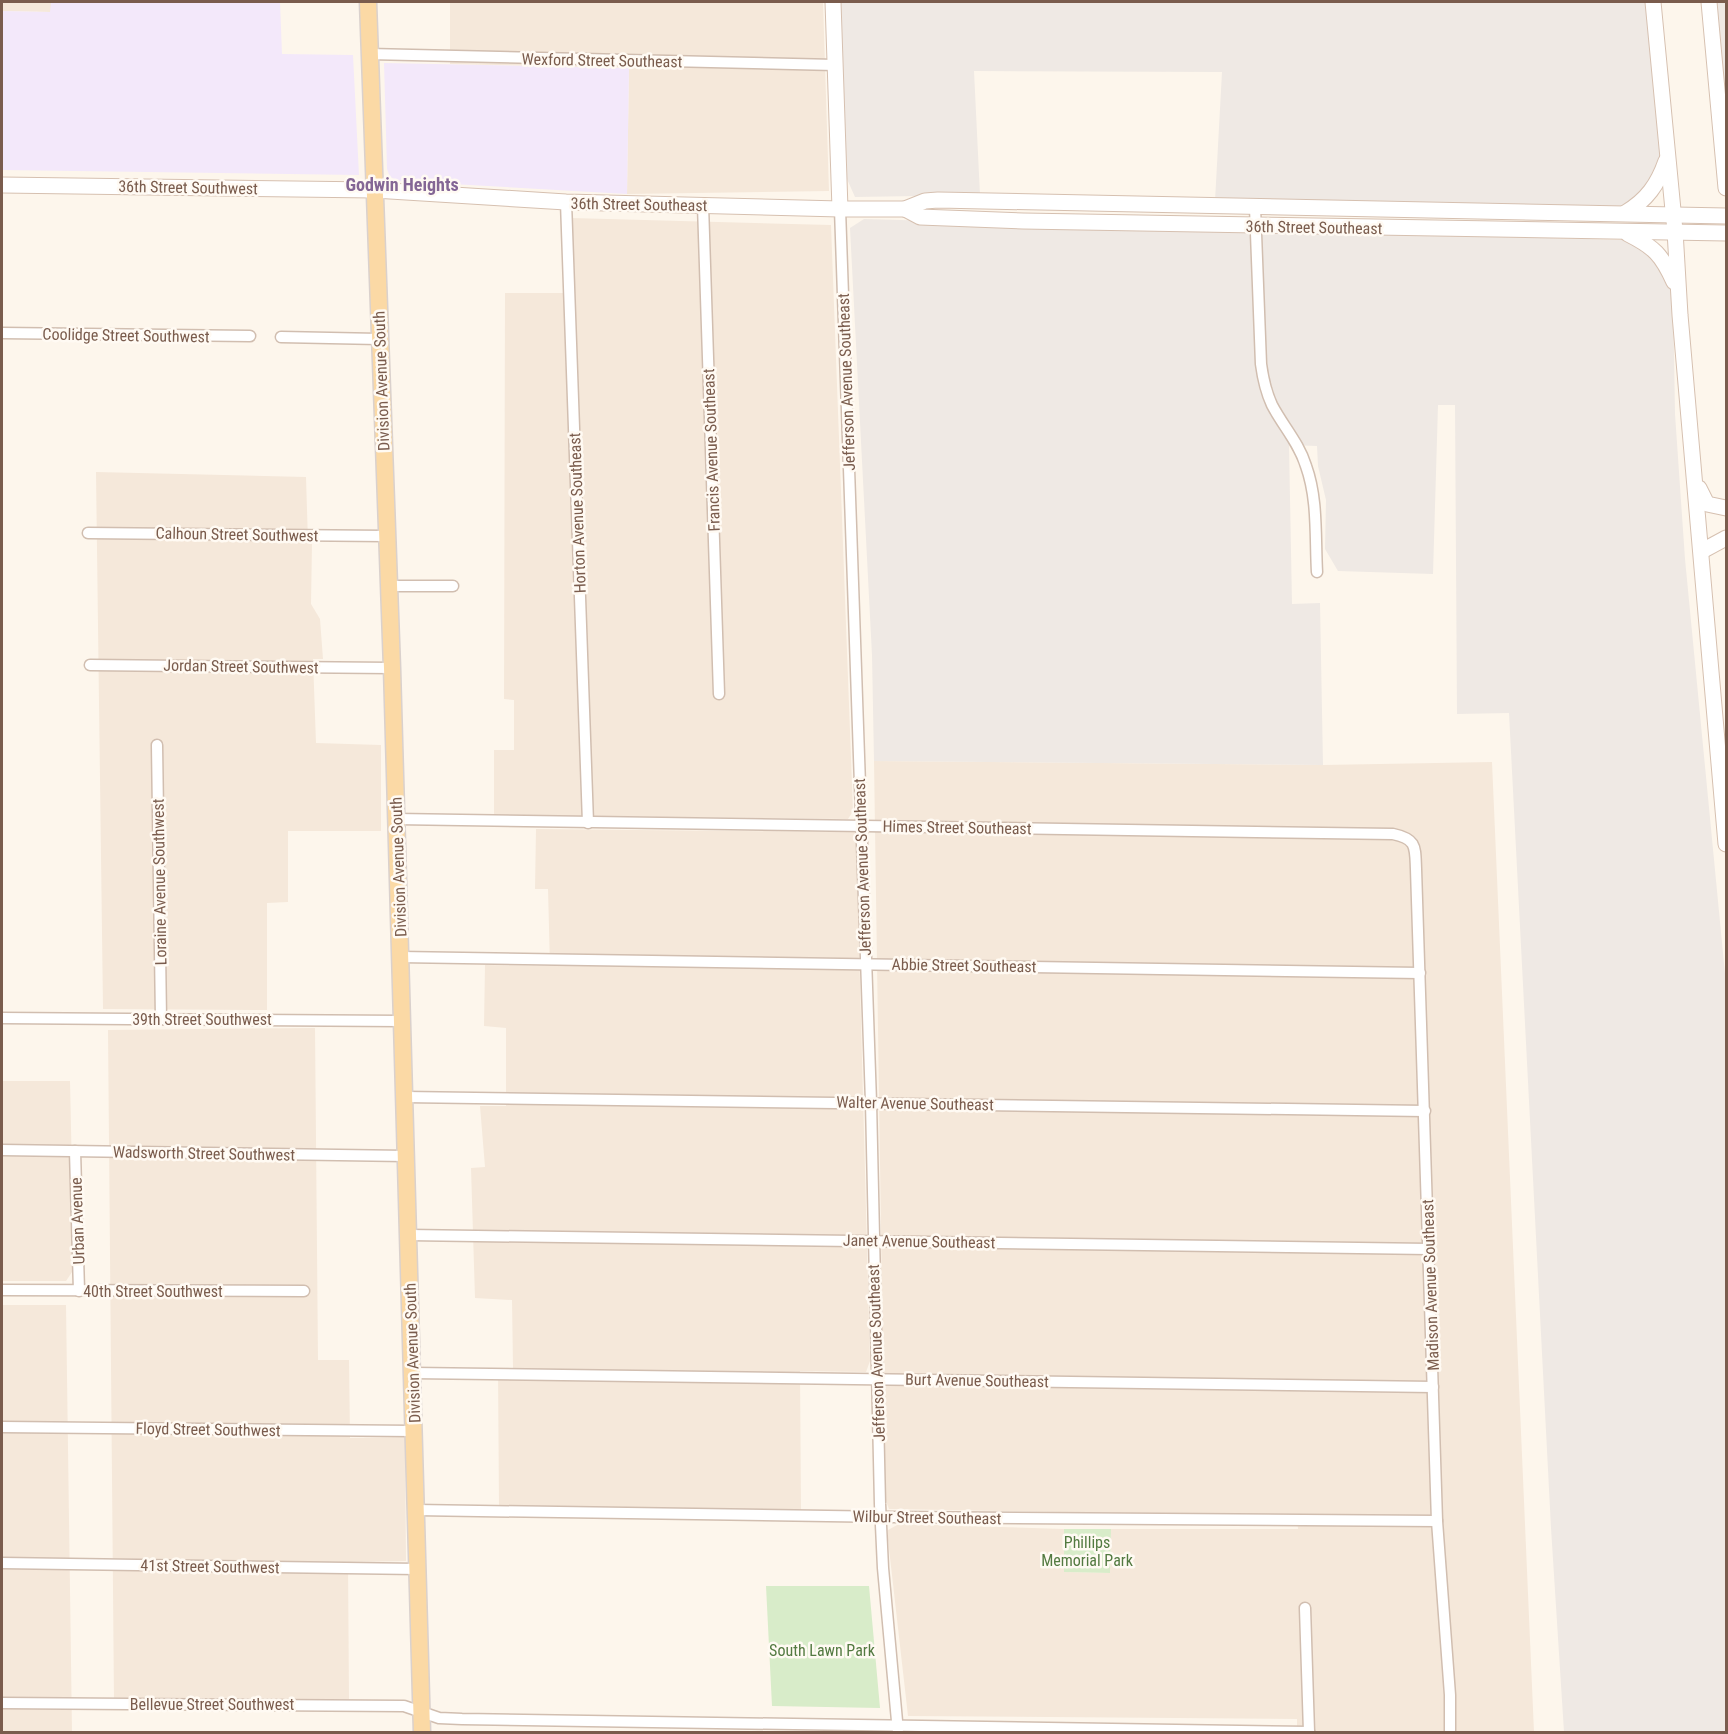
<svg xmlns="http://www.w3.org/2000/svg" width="1728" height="1734" viewBox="0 0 1728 1734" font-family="'Roboto Condensed',sans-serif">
<rect width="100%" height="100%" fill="#fdf6ec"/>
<!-- residential -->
<g fill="#f5e8da">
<polygon points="2,2 51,2 51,12 2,11"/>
<polygon points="450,2 823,2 829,191 627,194 629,68 450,64"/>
<polygon points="571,218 831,225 853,811 848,819 494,815 494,750 514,750 514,700 504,699 505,293 574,293"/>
<polygon points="96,472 306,477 308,542 312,543 311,604 320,619 323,659 313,659 316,743 381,745 381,831 288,831 288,902 267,903 267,1010 103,1009"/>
<polygon points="874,761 1323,765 1492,762 1534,1732 1297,1732 1297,1719 908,1716 888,1540 888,1530 899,1524 1064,1529 1064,1572 1110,1573 1111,1529 1298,1529 1297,1516 889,1509 885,1498"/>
<polygon points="536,829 856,832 870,1361 866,1372 800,1371 801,1511 499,1507 498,1369 513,1368 512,1300 475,1298 471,1168 485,1167 480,1106 506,1106 506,1028 484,1026 485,965 550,966 548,889 535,889"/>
<polygon points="315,1028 318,1360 349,1360 350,1438 405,1437 406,1561 348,1562 349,1699 114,1701 108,1030"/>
<polygon points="2,1081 70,1081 74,1269 66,1281 2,1281"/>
<polygon points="2,1305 66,1305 72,1732 2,1732"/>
</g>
<!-- industrial -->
<g fill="#efe9e4">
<polygon points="840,2 1647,2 1662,160 1641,197 1618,207 1215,201 1222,72 974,71 980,195 855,197 847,179"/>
<polygon points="1716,2 1726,2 1726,127"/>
<polygon points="864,219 1622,240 1641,248 1660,263 1673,293 1675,414 1685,559 1726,984 1726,1732 1564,1732 1551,1528 1509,713 1457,714 1455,405 1438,405 1433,574 1338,571 1325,549 1326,500 1318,466 1317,446 1289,445 1292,604 1320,603 1323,765 874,761 872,655 850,228"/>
</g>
<!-- education -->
<g fill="#f3e8fa">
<polygon points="51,2 280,2 282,54 353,55 359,175 2,170 2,11 50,12"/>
<polygon points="384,63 629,68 627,194 398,181 390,177 387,169"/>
</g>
<!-- green -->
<g fill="#d8ecc9">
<polygon points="1064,1529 1111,1529 1110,1573 1064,1572"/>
<polygon points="766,1586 869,1586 880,1708 772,1706"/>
</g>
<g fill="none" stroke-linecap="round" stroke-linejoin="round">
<!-- street casing -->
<g stroke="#d1beb0" stroke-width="13">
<g id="street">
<polyline points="369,54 835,65"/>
<polyline points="566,202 588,823"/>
<polyline points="703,205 719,694"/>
<path d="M1255 207 1261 364C1263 379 1266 392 1272 405 1283 426 1299 443 1306 466 1318 499 1315 537 1317 572"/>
<polyline points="840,209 871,1102 880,1504 883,1568 898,1732"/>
<polyline points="2,333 250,336"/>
<polyline points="281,337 379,339"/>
<polyline points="88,533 386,536"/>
<polyline points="388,586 453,586"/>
<polyline points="90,665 392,668"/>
<polyline points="157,745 161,1019"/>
<path d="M396 819 1393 834C1417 839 1415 847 1416 869L1437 1521 1450 1695V1732"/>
<polyline points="400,957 1420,973"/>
<polyline points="2,1018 402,1021"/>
<polyline points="405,1097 1425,1111"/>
<polyline points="2,1150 406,1156"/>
<polyline points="75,1151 79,1291"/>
<polyline points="409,1235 1429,1249"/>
<polyline points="2,1290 304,1291"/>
<polyline points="413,1373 1433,1387"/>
<polyline points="2,1427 414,1431"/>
<polyline points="416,1510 893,1517 1437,1521"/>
<polyline points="2,1563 418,1569"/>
<polyline points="1305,1608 1309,1732"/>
<polyline points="2,1703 404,1706 439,1718 462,1719 1309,1732"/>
</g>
</g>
<!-- secondary casing -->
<g stroke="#d6c0b0" stroke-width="17">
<g id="secondary">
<polyline points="833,2 840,209"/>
<polyline points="1653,2 1675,231 1680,315 1726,844"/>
<polyline points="1709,2 1726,188"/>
<polyline points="2,185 374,190 566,202 840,209 905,209 925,201 938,200 1726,216"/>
<polyline points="905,209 920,217 1023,221 1726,233"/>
<path d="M1625 213C1647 200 1658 184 1666 161"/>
<path d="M1628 234C1654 247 1662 255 1674 282"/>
<polyline points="1699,488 1707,504 1726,508"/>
<polyline points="1702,551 1726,538"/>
</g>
</g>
<!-- primary casing -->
<g stroke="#dad1cd" stroke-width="19">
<polyline id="primary" points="368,2 392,668 422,1732"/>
</g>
<!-- street -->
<use href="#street" stroke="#fff" stroke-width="10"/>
<!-- secondary -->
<use href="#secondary" stroke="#fff" stroke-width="15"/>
<!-- primary -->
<use href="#primary" stroke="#fbd9a5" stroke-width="16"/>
</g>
<g text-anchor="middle" stroke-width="5" stroke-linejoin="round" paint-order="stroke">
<!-- street labels -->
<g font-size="16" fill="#7a5c4d" stroke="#fffaf3">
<text transform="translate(602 60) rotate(1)" y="6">Wexford Street Southeast</text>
<text transform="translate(188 187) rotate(1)" y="6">36th Street Southwest</text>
<text transform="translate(639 204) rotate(1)" y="6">36th Street Southeast</text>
<text transform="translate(1314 227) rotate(1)" y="6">36th Street Southeast</text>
<text transform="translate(126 335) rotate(1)" y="6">Coolidge Street Southwest</text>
<text transform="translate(381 381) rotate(-92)" y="6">Division Avenue South</text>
<text transform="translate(846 382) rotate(-92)" y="6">Jefferson Avenue Southeast</text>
<text transform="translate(711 450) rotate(-92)" y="6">Francis Avenue Southeast</text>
<text transform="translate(577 513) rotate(-92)" y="6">Horton Avenue Southeast</text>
<text transform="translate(237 534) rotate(1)" y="6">Calhoun Street Southwest</text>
<text transform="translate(241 666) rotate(1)" y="6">Jordan Street Southwest</text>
<text transform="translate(957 827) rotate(1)" y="6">Himes Street Southeast</text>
<text transform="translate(398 867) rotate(-92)" y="6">Division Avenue South</text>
<text transform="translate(862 867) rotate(-92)" y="6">Jefferson Avenue Southeast</text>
<text transform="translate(159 882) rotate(-91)" y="6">Loraine Avenue Southwest</text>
<text transform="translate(964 965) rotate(1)" y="6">Abbie Street Southeast</text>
<text x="202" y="1025">39th Street Southwest</text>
<text transform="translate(915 1103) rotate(1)" y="6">Walter Avenue Southeast</text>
<text transform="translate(204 1153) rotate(1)" y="6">Wadsworth Street Southwest</text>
<text transform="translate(77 1221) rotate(-92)" y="6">Urban Avenue</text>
<text transform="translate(919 1241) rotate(1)" y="6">Janet Avenue Southeast</text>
<text transform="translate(1430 1285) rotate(-92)" y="6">Madison Avenue Southeast</text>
<text x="153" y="1297">40th Street Southwest</text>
<text transform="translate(412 1353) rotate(-92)" y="6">Division Avenue South</text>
<text transform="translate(876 1353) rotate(-92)" y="6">Jefferson Avenue Southeast</text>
<text transform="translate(977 1380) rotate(1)" y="6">Burt Avenue Southeast</text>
<text transform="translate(208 1429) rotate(1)" y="6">Floyd Street Southwest</text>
<text transform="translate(927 1517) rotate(1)" y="6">Wilbur Street Southeast</text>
<text transform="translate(210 1566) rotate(1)" y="6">41st Street Southwest</text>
<text x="212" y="1710">Bellevue Street Southwest</text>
</g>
<!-- park labels -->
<g font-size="16" fill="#537a41" stroke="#fffaf3">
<text x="1087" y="1548">Phillips<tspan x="1087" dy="18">Memorial Park</tspan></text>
<text x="822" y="1656">South Lawn Park</text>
</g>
<!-- neighbourhood labels -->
<g font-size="18" font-weight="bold" fill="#846695" stroke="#fffaf3">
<text x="402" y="191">Godwin Heights</text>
</g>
</g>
<!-- border -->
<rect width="1728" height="1734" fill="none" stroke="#7a5c4d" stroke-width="6"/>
</svg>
